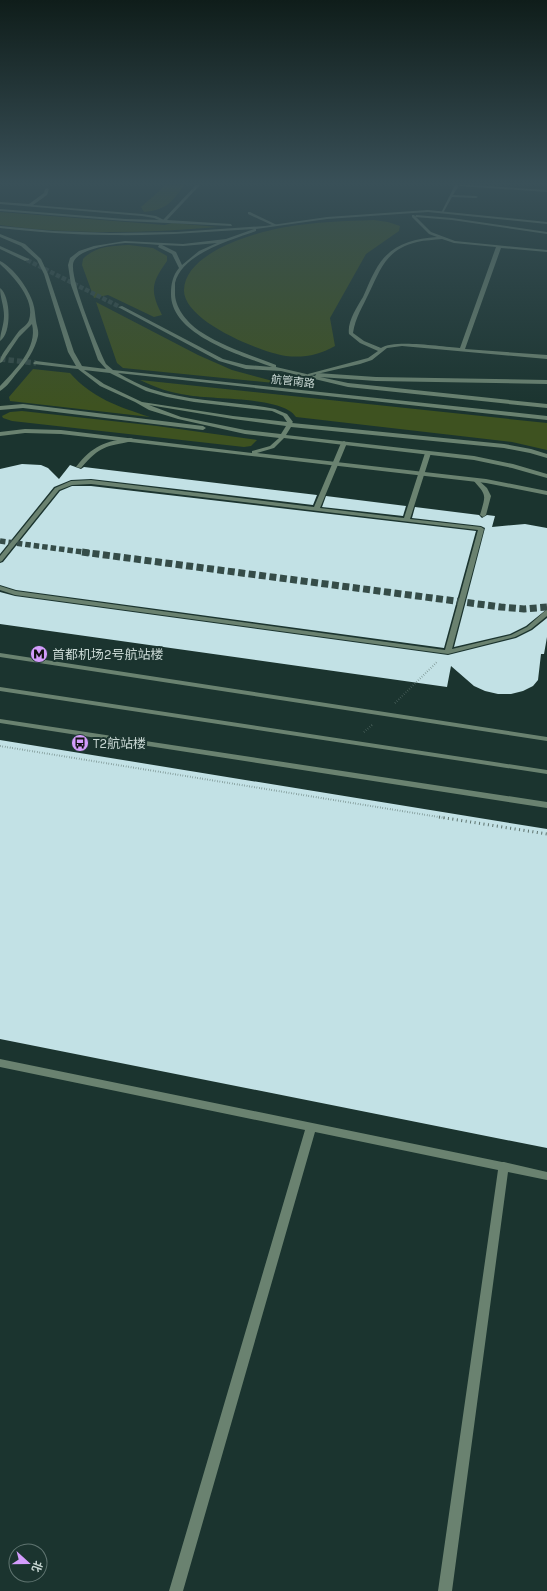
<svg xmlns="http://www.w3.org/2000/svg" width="547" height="1591" viewBox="0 0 547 1591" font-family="Karla,'Noto Sans SC',sans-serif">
<rect width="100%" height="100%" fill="#1b342f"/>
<!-- green -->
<g fill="#3e5220">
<path d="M166 185H185C171 202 167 210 144 212L141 207Z"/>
<path d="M0 212 165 225 172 223 218 227C147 233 71 235 0 225Z"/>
<path d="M374 220 388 222 400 226 399 231 366 254 330 318 335 346C319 355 304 358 286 356 260 352 183 321 184 290 185 252 256 232 286 227 315 222 345 221 374 220Z"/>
<path d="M129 245 153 248 167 256V261C151 283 150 291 162 315L154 317 108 295 94 298 82 265 83 259C95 246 112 246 129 245Z"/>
<polygon points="96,302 198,355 232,370 284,384 123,368 117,363"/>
<path d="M33 369 70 373C92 398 119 407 150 417L10 401 9 397Z"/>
<path d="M140 380 547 423V450L512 442 296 417C283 396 211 400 187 395 171 393 154 387 140 380Z"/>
<polygon points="22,411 157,426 257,440 251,446 244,447 12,421 3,418 2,416 10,412"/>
</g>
<!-- building -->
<g fill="#c2e1e5">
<polygon points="22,464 41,465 48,468 59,479 70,465 81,469 84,467 317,495 313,505 91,479 71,480 54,487 0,554 0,469"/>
<polygon points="72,486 91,486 476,531 444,648 16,590 0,585 0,563 3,562 60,491"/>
<polygon points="326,496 406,506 403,516 322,507"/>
<polygon points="415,507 479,515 482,518 487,515 495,516 492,527 525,524 547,528 547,609 526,626 510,634 454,647 485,528 481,526 412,518"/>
<polygon points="0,592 15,596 448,655 516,638 532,630 547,618 547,637 544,654 541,654 538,680 533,686 523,691 511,694 498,694 485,691 474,686 451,666 447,687 0,624"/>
<polygon points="0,740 547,829 547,1148 0,1039"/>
</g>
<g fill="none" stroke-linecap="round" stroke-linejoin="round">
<!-- tertiary-tunnel-far2 -->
<polyline stroke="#354c48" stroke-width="4.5" stroke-dasharray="4.5 2" stroke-linecap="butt" points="27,260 120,307"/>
<!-- tertiary-tunnel-far1 -->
<g stroke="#354c48" stroke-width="5.5" stroke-dasharray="5.5 3" stroke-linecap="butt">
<polyline points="0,359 36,363"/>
<polyline points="0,541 90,553"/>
</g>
<!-- tertiary-tunnel -->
<polyline stroke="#354c48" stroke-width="7" stroke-dasharray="7 3.5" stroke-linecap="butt" points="82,552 501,607 524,609 547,607"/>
<!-- path-far1 -->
<g stroke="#5d726d" stroke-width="2" stroke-dasharray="0.5 2" stroke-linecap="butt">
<polyline points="395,703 437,662"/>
<polyline points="364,732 372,725"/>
<polyline points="0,746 445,818"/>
</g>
<!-- path -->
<polyline stroke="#5d726d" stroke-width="3" stroke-dasharray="1 3.5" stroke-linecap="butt" points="439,817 547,834"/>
<!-- service -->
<g fill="#6a8270" fill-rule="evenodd">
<polygon points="455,185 459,185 453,195 476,196 478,197 476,198 452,197 443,213 441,213"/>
<polygon points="47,188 49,189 47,195 33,205 142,214 156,216 166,221 164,222 154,218 142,216 0,204 0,202 29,204 44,193 45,189"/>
<polygon points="248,212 250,212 277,225 274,226 248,214"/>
<path d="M412 215H414L431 232 455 241 547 250V252L501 248 465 349 547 355V359L402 346 387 348 372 360 360 364 308 376V374L368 358 378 351 360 343 349 334C347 322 357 307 363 297 367 288 370 280 375 271 388 246 409 239 437 237L429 234 412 217ZM442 239 454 243 496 247 460 348C443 347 394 339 381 348L364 341 353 333C355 318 363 306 369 293 381 268 387 249 417 242 425 240 434 240 442 239Z"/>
<path d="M131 438 133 439V441C105 447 101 445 81 468L76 467C92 446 105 441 131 438Z"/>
<polygon points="344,441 347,443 320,508 404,518 425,453 428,451 431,453 410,519 481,527 484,529 452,649 511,635 527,627 545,611 547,610 547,616 531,629 515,637 448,654 15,595 0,590 0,586 16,591 445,650 478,530 91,484 72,485 59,490 2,561 0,562 0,556 55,488 71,481 91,480 314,507 341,443"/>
<path d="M476 478 487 488 491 496 486 515 483 517 480 515C486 494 487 496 473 480Z"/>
<polygon points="0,1059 502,1162 504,1162 547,1172 547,1180 508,1172 452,1591 438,1591 498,1170 315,1132 183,1591 169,1591 305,1130 0,1067"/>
</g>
<!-- tertiary -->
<g fill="#6a8270" fill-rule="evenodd">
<polygon points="196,185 200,185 167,220 231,224 232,226 125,221 0,211 0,209 125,219 163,220"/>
<polygon points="458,185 470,185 547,190 547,192 460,186"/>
<path d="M428 210 547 222V224L428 212 327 219 256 229V231C232 240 182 253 175 283 175 287 175 292 175 295 176 310 189 324 201 332 224 347 250 355 276 365V367L315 376 317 373 376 377 547 380V384L376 381 320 377 348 383 547 404V408L348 387 281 371 246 369 219 361 118 307 122 306 223 359 246 365 272 367C241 355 170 335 171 293 171 284 173 275 179 268L172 254 158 247 159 245C148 244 136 243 125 243 112 244 80 249 74 261 67 273 97 344 104 360L106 364 113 370 547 416V420L118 373C128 379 140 385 151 389 191 402 234 401 275 409L287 414 293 422 292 423 504 444 531 449 547 454V458L530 453 504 448 291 427 286 435 474 456 513 464 547 474V478L512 468 474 460 284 438 274 448 257 453 486 479 547 491V495L486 483 61 434 25 433 0 436V432L25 429 61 430 252 453V451L270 446 279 438 245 434 178 419 149 410 135 402 100 386 78 369 34 364 33 363 36 361 76 366 68 352 44 274 37 260 21 246 0 237V234L25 244 41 259 48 274 74 352 82 366 106 369 98 360 71 285 68 265 70 258 79 251 94 246 125 241 183 244 226 239 254 229C206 232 158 236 110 235 73 235 37 232 0 228V226L53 231 110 233 177 232 265 226 327 217ZM217 243 199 251 182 265 176 252 162 245 183 246ZM84 370 110 373 146 391 167 397 194 402 272 411 283 416 287 422 233 416 142 402 104 384ZM149 405 233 419 286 426 281 434 245 430 181 417Z"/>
<polygon points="416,215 452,218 547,232 547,234 452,220 415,217"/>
<polygon points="0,246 29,259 29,260 25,261 0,249"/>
<path d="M0 261C13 267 29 289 33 303 35 309 35 315 36 321 37 327 39 331 38 336 35 350 26 363 17 373 12 379 7 387 0 391V386C15 370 38 348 32 324L19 337 2 362 0 363C0 356 4 352 8 346 12 341 15 336 19 331 22 328 28 324 29 320 36 300 13 276 0 264Z"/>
<path d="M0 288C11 296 12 334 0 341 0 333 4 325 4 316 4 306 0 297 0 288Z"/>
<polygon points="23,404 203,426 206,428 203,430 23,408 0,410 0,406"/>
<polygon points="0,653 547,737 547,741 0,657"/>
<polygon points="0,687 547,770 547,774 0,691"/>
<polygon points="0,719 547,802 547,808 0,723"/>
</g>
</g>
<!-- sky -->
<linearGradient id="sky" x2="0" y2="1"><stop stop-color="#0f1d1a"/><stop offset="0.45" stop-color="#395058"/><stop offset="1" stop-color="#395058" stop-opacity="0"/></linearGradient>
<rect width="547" height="407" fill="url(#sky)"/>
<!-- icons -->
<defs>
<g id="metro-disc" transform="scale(0.9)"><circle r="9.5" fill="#d39cfc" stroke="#1b342f"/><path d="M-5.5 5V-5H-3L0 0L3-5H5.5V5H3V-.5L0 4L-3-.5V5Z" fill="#111"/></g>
<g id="bus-disc" transform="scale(0.9)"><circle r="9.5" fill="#d39cfc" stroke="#1b342f"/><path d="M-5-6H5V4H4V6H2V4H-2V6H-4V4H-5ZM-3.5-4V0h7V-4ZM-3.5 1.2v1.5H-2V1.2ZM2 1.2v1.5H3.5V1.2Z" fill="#111"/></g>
</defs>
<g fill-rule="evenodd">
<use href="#metro-disc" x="39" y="654"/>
<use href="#bus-disc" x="80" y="743"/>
</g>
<g text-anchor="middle" stroke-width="4" stroke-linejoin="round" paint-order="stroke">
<!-- far-street labels -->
<g font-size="11" fill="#c8d7d3" stroke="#1b342f">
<text transform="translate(293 381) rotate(6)" y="4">航管南路</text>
</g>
<!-- poi labels -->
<g font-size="13" fill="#c8d7d3" stroke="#1b342f" text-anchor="start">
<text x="52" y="659">首都机场2号航站楼</text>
<text x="93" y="748">T2航站楼</text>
</g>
</g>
<!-- north arrow -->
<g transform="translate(28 1563) rotate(111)"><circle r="19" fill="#1b342f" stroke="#607571"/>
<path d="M0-3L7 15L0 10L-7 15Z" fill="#d39cfc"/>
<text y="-6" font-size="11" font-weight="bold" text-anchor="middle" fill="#c8d7d3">北</text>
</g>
</svg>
